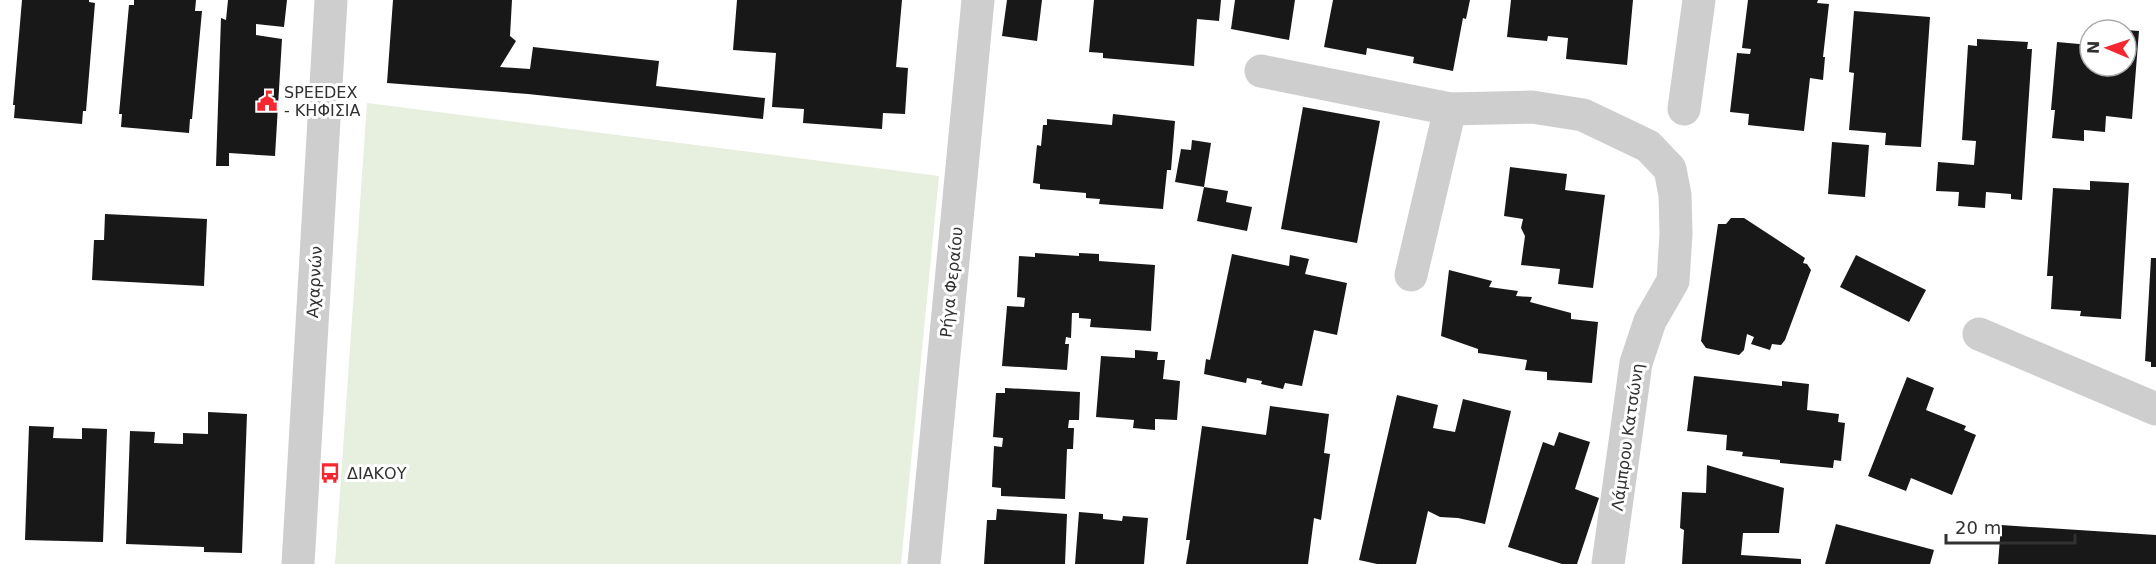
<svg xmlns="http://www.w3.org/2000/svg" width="2156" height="564" viewBox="0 0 2156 564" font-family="'DejaVu Sans',sans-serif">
<rect width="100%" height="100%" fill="#fff"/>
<!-- green -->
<polygon fill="#e7efde" points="367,103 939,176 901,564 335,564"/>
<!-- building -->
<g fill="#181818">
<polygon points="22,0 89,0 89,2 95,3 86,111 83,111 82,124 14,118 15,105 13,105"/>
<polygon points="134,0 196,0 195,11 202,11 192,119 190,119 189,133 121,127 122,114 119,114 129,5 134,5"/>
<polygon points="228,0 287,0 284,27 256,24 256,35 282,39 275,156 229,153 229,166 216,166 221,18 226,20"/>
<polygon points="393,0 512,0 510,36 516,41 500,67 530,69 533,47 659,61 656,86 765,98 763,119 528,94 387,83"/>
<polygon points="737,0 902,0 896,67 908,68 905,114 883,113 882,129 803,123 804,109 772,107 776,53 733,50"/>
<polygon points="1007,0 1042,0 1037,41 1002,36"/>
<polygon points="1094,0 1221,0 1219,21 1197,19 1194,66 1103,58 1103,53 1089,52"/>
<polygon points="1235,0 1295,0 1289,40 1231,29"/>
<polygon points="1333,0 1470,0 1466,19 1463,18 1453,71 1413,63 1414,57 1367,48 1366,55 1324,47"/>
<polygon points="1511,0 1633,0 1627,65 1566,59 1568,38 1548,36 1547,41 1507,37"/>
<polygon points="1748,0 1818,0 1817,3 1829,4 1823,57 1825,57 1823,80 1810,78 1804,131 1748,125 1749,114 1730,112 1737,53 1750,54 1751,49 1742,48"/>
<polygon points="1854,11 1930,17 1921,147 1885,145 1886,133 1849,130 1854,73 1849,72"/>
<polygon points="2126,30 2139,31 2132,119 2106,116 2105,132 2084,130 2084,141 2052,138 2055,110 2051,110 2057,42 2090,45 2090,66 2126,66"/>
<polygon points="1977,39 2028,42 2027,49 2032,49 2022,200 2011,199 2011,194 1986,192 1985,208 1958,206 1959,192 1936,191 1938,162 1974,165 1976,141 1962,140 1968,45 1977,46"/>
<polygon points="1303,107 1380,121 1357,243 1281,229"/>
<polygon points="1113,114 1175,121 1171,170 1167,170 1163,209 1099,204 1100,199 1086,198 1086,193 1040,189 1040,184 1033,183 1037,145 1041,146 1043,125 1047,125 1047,119 1112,125"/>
<polygon points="1192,140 1211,143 1204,187 1175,182 1181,149 1191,150"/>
<polygon points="1832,142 1869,145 1865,197 1828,194"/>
<polygon points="1510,167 1567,174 1565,190 1605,195 1593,288 1558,284 1560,269 1521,265 1525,236 1521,228 1523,219 1504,216"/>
<polygon points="2090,181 2129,183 2121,319 2080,316 2081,311 2051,309 2053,276 2047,276 2053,188 2090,190"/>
<polygon points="1204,187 1228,191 1226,202 1252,207 1247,231 1197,221"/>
<polygon points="105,214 207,219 204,286 92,280 94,240 104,240"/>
<polygon points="1731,218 1744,218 1805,258 1803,263 1807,264 1811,270 1785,340 1781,345 1772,344 1770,350 1751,344 1754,337 1747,334 1744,350 1739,355 1706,348 1701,341 1718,224 1726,224"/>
<polygon points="1035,253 1079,256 1079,253 1099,254 1099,261 1155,265 1151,331 1090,327 1091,319 1079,318 1079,313 1072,313 1071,338 1066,337 1065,344 1069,344 1067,370 1002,366 1007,306 1024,307 1025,298 1017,297 1019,256 1035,257"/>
<polygon points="1232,254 1289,266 1290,255 1309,259 1305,274 1347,283 1337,335 1314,330 1302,386 1285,383 1283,389 1261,384 1262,381 1247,378 1246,383 1204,374 1206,359 1210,360"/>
<polygon points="1856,255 1926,290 1909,322 1840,287"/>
<polygon points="2151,258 2156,258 2156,367 2151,367 2151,362 2145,361"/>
<polygon points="1449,270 1492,281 1489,287 1518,291 1516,296 1532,297 1530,302 1571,313 1571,319 1598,322 1592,383 1547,380 1547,372 1525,370 1527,360 1478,353 1478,349 1441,336"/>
<polygon points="1135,350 1158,352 1157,360 1165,360 1163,379 1180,381 1177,420 1155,419 1155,430 1133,428 1134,420 1096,417 1101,356 1135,358"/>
<polygon points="1694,376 1782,386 1782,381 1809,384 1807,410 1839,414 1838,422 1845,423 1841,461 1834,460 1833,468 1780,463 1780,460 1742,456 1743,452 1726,450 1727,435 1687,431"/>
<polygon points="1907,377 1934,388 1926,410 1966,426 1964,430 1976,435 1952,495 1911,478 1906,491 1868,476"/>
<polygon points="1005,388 1080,392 1079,420 1069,420 1068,428 1074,428 1073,449 1067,449 1065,499 1001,496 1001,488 992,487 994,446 1002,447 1003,438 993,437 996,393 1005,393"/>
<polygon points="1397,395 1438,405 1433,428 1455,432 1463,399 1511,411 1485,524 1458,518 1440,517 1428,511 1416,564 1377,564 1359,560"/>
<polygon points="1270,406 1329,414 1324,453 1330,454 1321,520 1314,518 1308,564 1186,564 1190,540 1186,540 1202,426 1266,435"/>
<polygon points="208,412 247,414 242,553 204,552 204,547 126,544 130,431 155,432 154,443 183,444 183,433 208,434"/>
<polygon points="29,426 54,427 53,438 82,439 82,428 107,429 103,542 25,540"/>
<polygon points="1559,432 1590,442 1575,489 1599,498 1577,564 1562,564 1508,547 1543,442 1554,446"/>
<polygon points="1707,465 1784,488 1779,533 1743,533 1741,555 1801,559 1801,564 1682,564 1684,530 1680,528 1682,492 1706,493"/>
<polygon points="997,509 1067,514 1065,564 984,564 987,520 996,520"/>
<polygon points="1079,512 1103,514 1103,519 1122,521 1123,516 1148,518 1144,564 1075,564"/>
<polygon points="1836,524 1934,550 1930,564 1825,564"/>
<polygon points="2001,525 2156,535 2156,564 1998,564"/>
</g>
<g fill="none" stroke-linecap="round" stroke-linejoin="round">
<!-- minor -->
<g stroke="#cecece" stroke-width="33">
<polyline points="1261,71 1450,109 1532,107 1583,115 1648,146 1670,169 1675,195 1676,234 1673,281 1650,321 1636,363 1608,564"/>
<polyline points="1684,109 1699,0"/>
<polyline points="1411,275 1450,109"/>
<polyline points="1979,334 2156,409"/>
<polyline points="298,564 331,0"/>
<polyline points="924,564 978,0"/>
</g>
</g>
<!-- icons -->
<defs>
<g id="civic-bare" transform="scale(1.62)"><path d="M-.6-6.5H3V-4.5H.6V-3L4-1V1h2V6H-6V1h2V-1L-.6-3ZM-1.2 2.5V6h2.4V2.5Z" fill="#f52730" stroke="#fff" stroke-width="2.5" paint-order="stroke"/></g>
<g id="bus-bare" transform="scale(1.62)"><path d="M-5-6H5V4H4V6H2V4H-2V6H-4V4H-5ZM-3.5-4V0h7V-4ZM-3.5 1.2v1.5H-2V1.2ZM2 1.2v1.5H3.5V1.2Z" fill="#f52730" stroke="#fff" stroke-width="2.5" paint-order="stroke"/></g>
</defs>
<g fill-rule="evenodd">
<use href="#civic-bare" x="267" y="101"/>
<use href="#bus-bare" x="330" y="473"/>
</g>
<g text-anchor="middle" stroke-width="6" stroke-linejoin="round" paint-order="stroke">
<!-- poi labels -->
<g font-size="16" fill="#313131" stroke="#fff" text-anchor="start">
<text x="284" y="98">SPEEDEX<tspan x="284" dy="18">- ΚΗΦΙΣΙΑ</tspan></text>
<text x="347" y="479">ΔΙΑΚΟΥ</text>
</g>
<!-- street labels -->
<g font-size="16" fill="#313131" stroke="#fff">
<text transform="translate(314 282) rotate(-87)" y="6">Αχαρνών</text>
<text transform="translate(951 282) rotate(-84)" y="6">Ρήγα Φεραίου</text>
<text transform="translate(1627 437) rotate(-82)" y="6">Λάμπρου Κατσώνη</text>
</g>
</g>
<!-- north arrow -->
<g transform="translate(2108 48) rotate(272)"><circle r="28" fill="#ffffff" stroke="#adadad" stroke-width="1.5"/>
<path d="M0-4.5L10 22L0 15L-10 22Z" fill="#f52730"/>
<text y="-9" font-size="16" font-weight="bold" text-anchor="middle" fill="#313131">N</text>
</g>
<!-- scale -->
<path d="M1946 534v9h129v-9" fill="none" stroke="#313131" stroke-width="3"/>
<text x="1955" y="534" font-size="18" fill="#313131" stroke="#ffffff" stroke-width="4.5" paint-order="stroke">20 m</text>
</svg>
